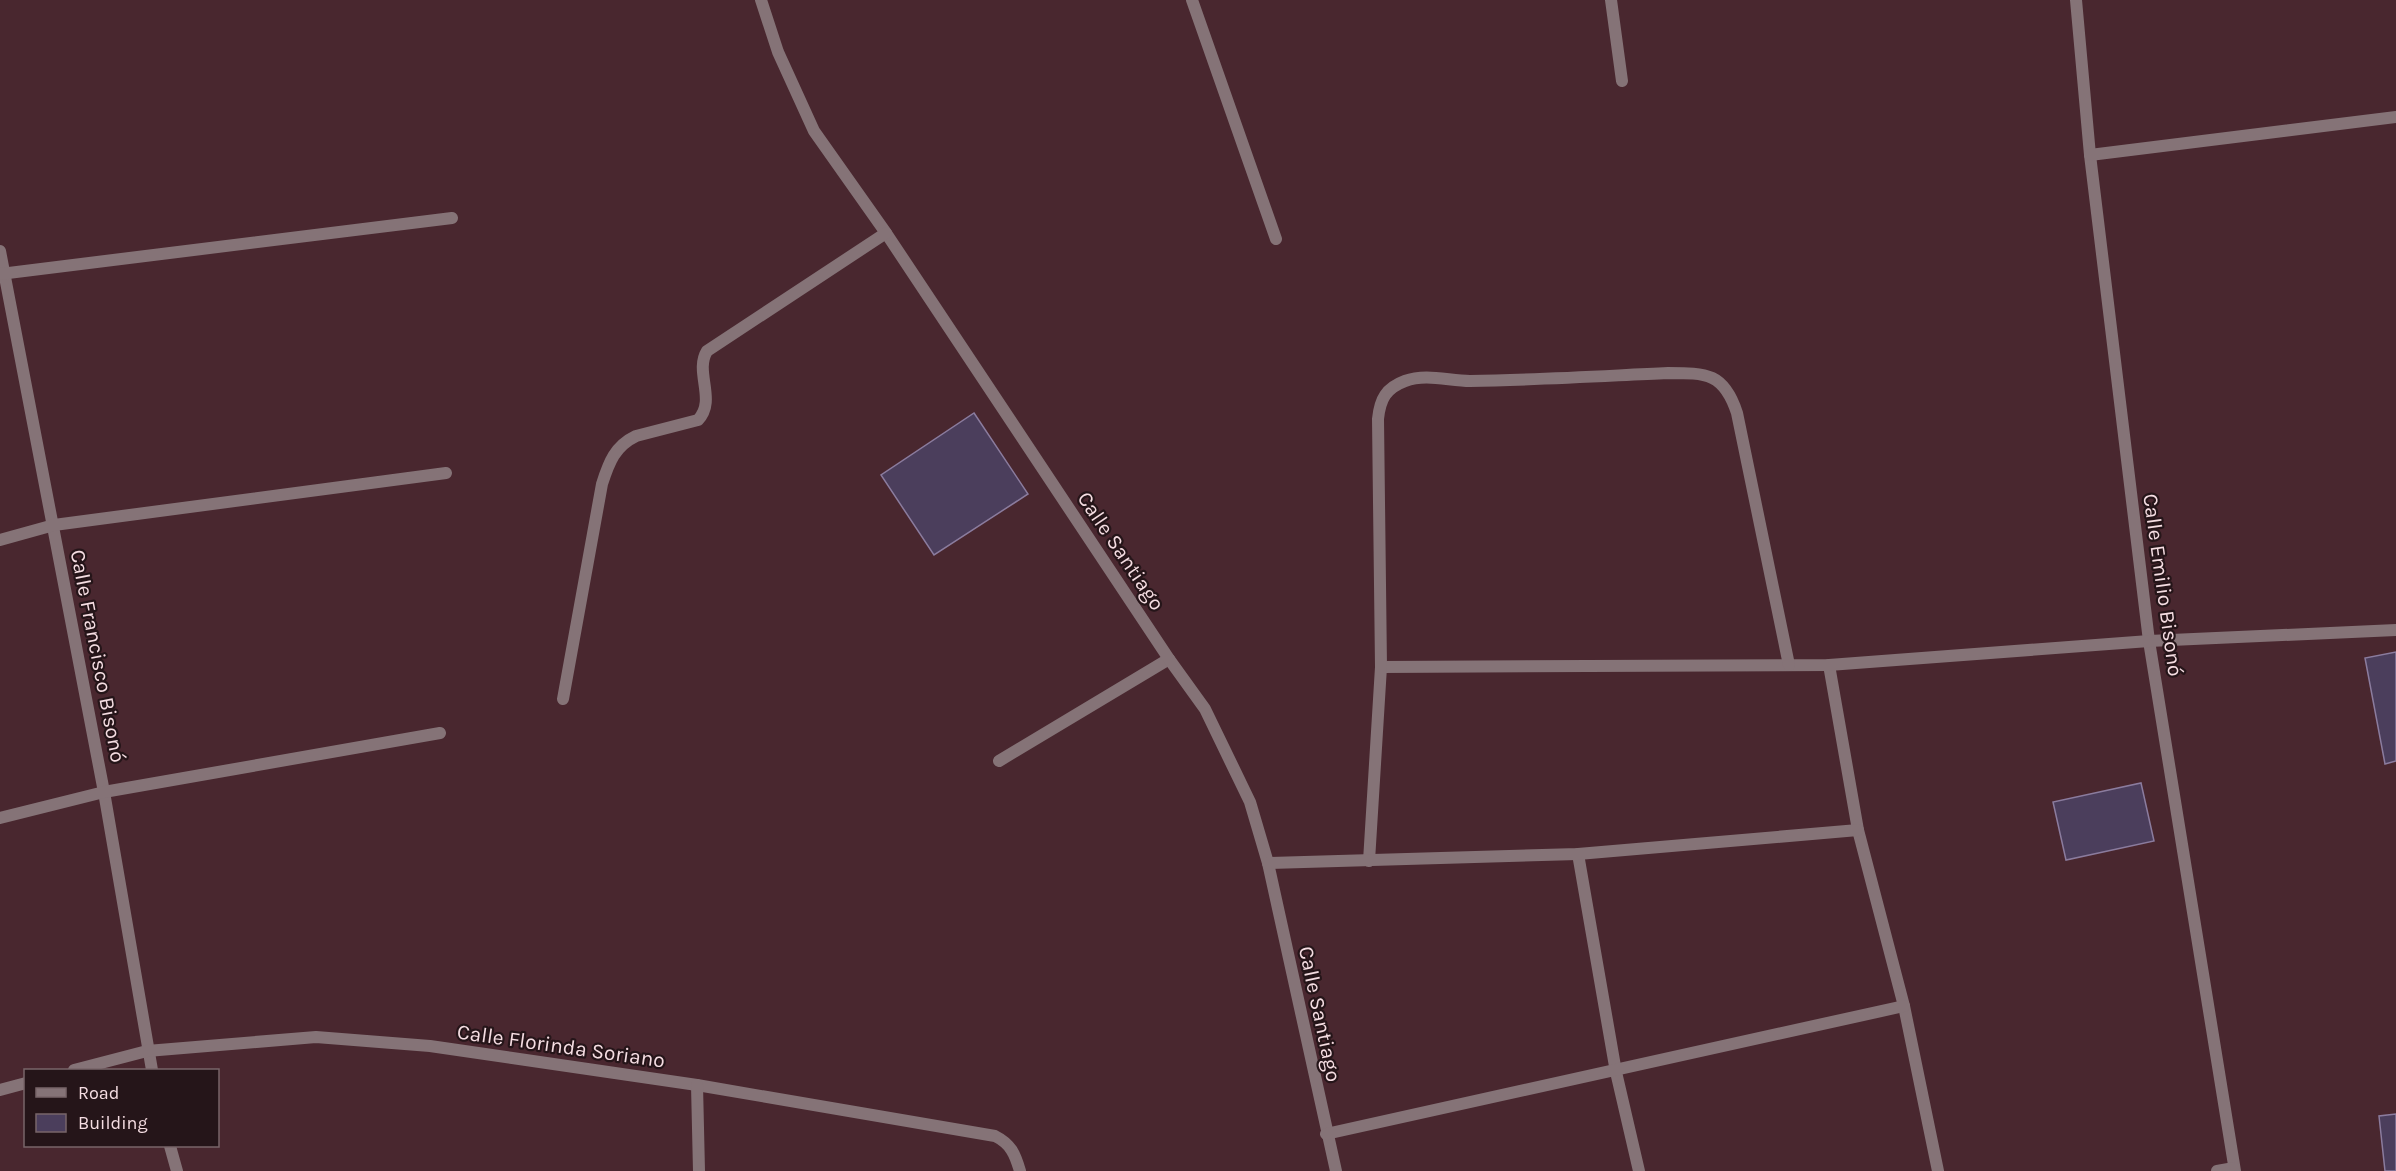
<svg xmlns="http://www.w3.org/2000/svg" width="2396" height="1171" viewBox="0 0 2396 1171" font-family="Karla,sans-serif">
<rect width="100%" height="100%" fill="#49272f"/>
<!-- building -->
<g fill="#4b3e5c" stroke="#8b7c9e" stroke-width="1.5">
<polygon points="974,413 1028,494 934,555 881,475"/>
<polygon points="2396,652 2396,761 2385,764 2365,658"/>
<polygon points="2141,783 2154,841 2066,860 2053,802"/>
<polygon points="2396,1114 2396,1171 2385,1171 2379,1116"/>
</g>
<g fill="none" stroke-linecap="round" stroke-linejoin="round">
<!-- lane -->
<polyline stroke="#857377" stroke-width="12" points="999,761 1169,659"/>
<!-- street -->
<g stroke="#857377" stroke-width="12">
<polyline points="761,0 778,52 814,131 886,233 1169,659 1205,709 1250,802 1268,863 1336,1171"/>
<polyline points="1192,0 1276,239"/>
<polyline points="1611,0 1622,81"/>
<polyline points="2076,0 2090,155 2149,641 2235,1171"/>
<polyline points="2090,155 2396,117"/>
<polyline points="0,251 104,792 152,1070"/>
<polyline points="0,274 452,218"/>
<polyline points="0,540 54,525 446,473"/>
<polyline points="1829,665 1858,830 1904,1006 1938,1171"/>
<polyline points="1381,667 1829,665 2149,641 2396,630"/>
<path d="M563 699 602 484C609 462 615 446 636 436L698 420C717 400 694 372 707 351L886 233"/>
<polyline points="0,818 104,792 440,733"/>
<polyline points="1578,854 1616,1072 1639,1171"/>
<path d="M1369 861 1381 667 1378 419C1380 399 1386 388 1405 381 1426 373 1449 381 1470 381 1536 380 1602 376 1668 373 1707 373 1724 373 1737 413L1789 665"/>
<polyline points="1268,863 1578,854 1858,830"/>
<path d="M74 1070 147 1051 316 1037 430 1046 697 1085 995 1136C1011 1144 1015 1154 1020 1171"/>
<polyline points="697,1085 699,1171"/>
<polyline points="0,1090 26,1083"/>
<polyline points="1326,1134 1904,1006"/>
<polyline points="170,1146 177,1171"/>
<polyline points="2217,1171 2234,1168"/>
</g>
</g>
<g text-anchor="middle" stroke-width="4.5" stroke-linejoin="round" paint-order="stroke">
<!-- street labels -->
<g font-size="21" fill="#f5dde2" stroke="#251519">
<text transform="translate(1121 551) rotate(56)" y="7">Calle Santiago</text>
<text transform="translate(2163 585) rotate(82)" y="7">Calle Emilio Bisonó</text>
<text transform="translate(98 656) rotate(79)" y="7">Calle Francisco Bisonó</text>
<text transform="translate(1320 1014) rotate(78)" y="7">Calle Santiago</text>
<text transform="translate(561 1046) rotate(8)" y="7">Calle Florinda Soriano</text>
</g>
</g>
<!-- legend -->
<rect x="24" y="1069" width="195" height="78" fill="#251519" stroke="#786569" stroke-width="1.5"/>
<rect x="36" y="1088" width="30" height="9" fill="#857377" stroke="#786569" stroke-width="1.5"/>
<text x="78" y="1099" font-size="18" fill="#f5dde2">Road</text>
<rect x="36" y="1114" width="30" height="18" fill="#4b3e5c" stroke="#786569" stroke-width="1.5"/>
<text x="78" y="1129" font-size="18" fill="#f5dde2">Building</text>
</svg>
